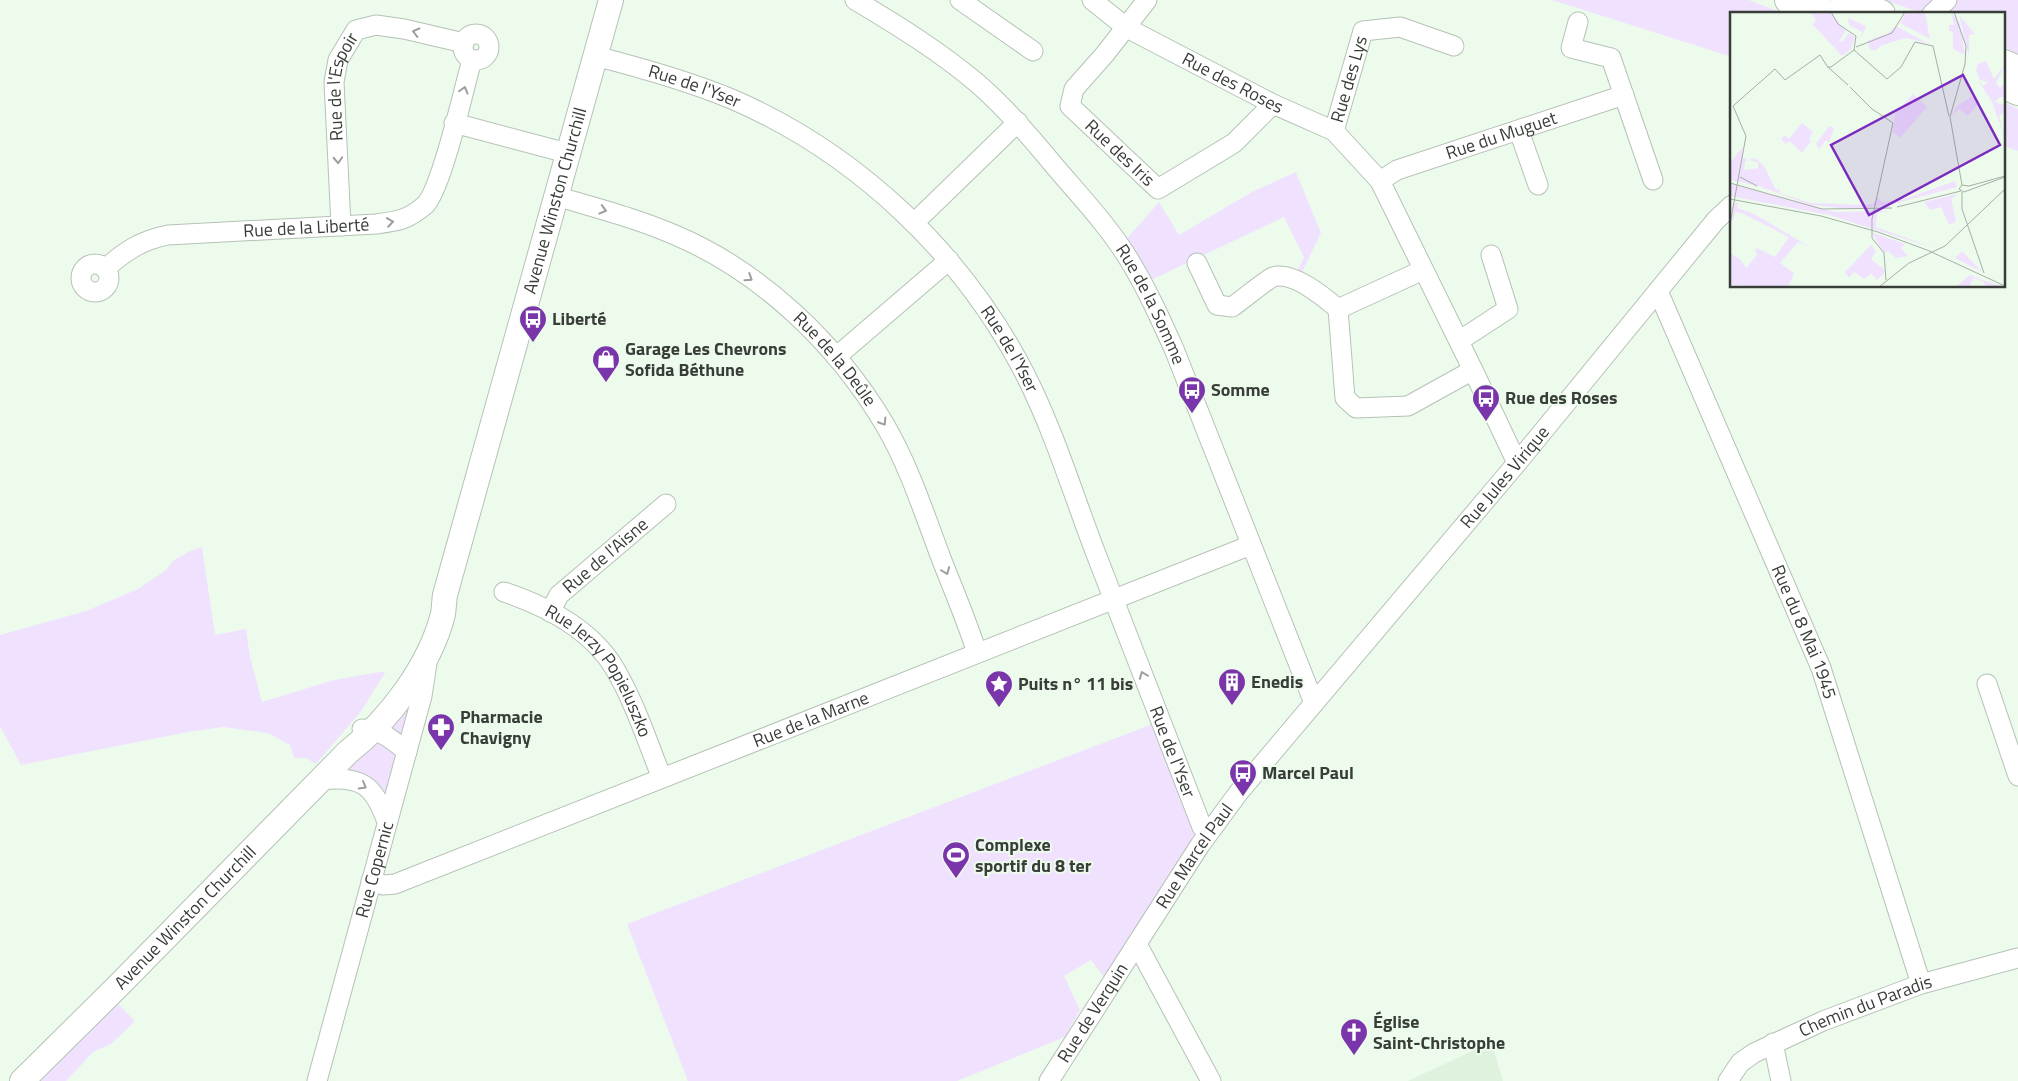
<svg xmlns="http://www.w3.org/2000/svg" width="2018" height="1081" viewBox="0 0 2018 1081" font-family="'Titillium Web',sans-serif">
<rect width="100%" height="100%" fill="#edfbed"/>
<!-- built -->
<polygon fill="#dff2de" points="1492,1044 1503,1081 1408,1081 1483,1046"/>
<!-- green -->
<g fill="#f0e2ff">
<polygon points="1552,0 1749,0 1785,14 1732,14 1732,57"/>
<polygon points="1884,0 2018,0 2018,54 2004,47 2004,14 1925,14"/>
<polygon points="2004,102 2018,109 2018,151 2004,146"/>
<polygon points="1296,172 1321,233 1301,274 1297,271 1304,257 1284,217 1149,281 1123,243 1159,202 1179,235 1252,192"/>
<polygon points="202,547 215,635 246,629 250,657 262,702 334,680 386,671 362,710 316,764 306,758 294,758 290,745 268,733 223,727 188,732 21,765 0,726 0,635 86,611 138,589 166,570 174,560 190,551"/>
<polygon points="416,681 404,744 381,729"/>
<polygon points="1153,724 1195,834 1105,978 1091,960 1064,976 1080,1010 1065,1037 957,1081 688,1081 627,924"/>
<polygon points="373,737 403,755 388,797 380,788 349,771 347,766"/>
<polygon points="117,1003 135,1021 111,1044 93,1052 66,1081 40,1081"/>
</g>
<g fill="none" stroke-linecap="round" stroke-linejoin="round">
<!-- minor casing -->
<g stroke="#b5c2b5" stroke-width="21">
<g id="minor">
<path id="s1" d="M855 0C897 25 939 51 977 83 1005 107 1029 135 1052 163 1078 194 1107 224 1128 258 1146 287 1160 318 1174 349L1314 703"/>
<polyline points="960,0 1033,51"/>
<path id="s2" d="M1092 0 1127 28 1273 104 1334 131 1380 181 1473 370 1517 463"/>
<path id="s3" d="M1147 0 1105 54 1074 89 1070 106 1158 189 1234 143 1273 104"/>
<polyline points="1932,14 1947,0"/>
<polyline points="1578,22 1571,48 1611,58 1653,180"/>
<circle cx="476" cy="47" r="13"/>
<path id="s4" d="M595 56C642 68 689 81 734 100 858 154 963 254 1025 374 1054 431 1073 494 1096 554 1131 645 1166 736 1202 827L1209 832"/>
<polyline points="454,123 567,153"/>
<path id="s5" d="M1334 131 1363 31 1400 27 1454 46"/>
<polyline points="1519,131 1538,185"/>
<path id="s6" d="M1380 181 1397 170 1624 95"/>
<path id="s7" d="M556 196C596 208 636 218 675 235 762 272 837 344 885 425 909 466 924 513 941 558 953 589 967 621 977 653"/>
<polyline points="915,222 1018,122"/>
<path id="s8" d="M341 226 334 82 338 60 356 30 376 25 404 29 464 43"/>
<path d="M1197 263 1217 305 1232 307C1241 301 1266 280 1273 277 1293 271 1324 297 1338 309L1423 270"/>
<circle cx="95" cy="278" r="14"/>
<path id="s9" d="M105 269C125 251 142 240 168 235L376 224C398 221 408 220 425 205 442 189 464 87 472 60"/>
<path id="s10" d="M1658 291 1821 668 1921 984"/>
<polyline points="1338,309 1345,398 1356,408 1408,406 1473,370"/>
<polyline points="1459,341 1508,309 1491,255"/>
<polyline points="836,357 949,260"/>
<path id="s11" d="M504 592C546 606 592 630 615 669 635 703 647 741 662 778"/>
<path id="s12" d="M550 612 559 595 666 504"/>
<polyline points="1987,684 2018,776"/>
<path d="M362 729C382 730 393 740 407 752"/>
<path d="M321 780C361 775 374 785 387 822"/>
<path id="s13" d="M371 881 383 885 395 884 1251 545"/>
<polyline points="1137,944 1211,1081"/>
<polyline points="1773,1043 1781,1081"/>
<path id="s14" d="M317 1081 422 696 427 663 425 660"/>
<path id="s15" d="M1049 1081 1200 845 1239 792 1517 463 1716 220 1732 205"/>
<path id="s16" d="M1728 1081 1740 1063 1754 1053 1823 1021 1921 984 2018 958"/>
</g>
</g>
<!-- major casing -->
<g stroke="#b5c2b5" stroke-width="26">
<g id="major">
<path id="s17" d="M22 1081 118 986 348 752C389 720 430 666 443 614 444 608 444 601 445 595L611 0"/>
</g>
</g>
<!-- highway casing -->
<g stroke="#b5c2b5" stroke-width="30">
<g id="highway">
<polyline points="1789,0 1827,14"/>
<polyline points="1845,0 1881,14"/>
<polyline points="2004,64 2018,70"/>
<polyline points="2004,85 2018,91"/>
</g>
</g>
<!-- minor -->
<use href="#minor" stroke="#fff" stroke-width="19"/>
<!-- major -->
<use href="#major" stroke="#fff" stroke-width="24"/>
<!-- highway -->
<use href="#highway" stroke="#fff" stroke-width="28"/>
</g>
<!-- one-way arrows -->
<defs><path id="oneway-chevron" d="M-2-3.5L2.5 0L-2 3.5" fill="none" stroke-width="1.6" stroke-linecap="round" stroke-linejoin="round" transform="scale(1.25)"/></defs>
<g stroke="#9c9e9c">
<use href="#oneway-chevron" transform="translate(416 32) rotate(-166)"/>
<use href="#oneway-chevron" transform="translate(464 90) rotate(-74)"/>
<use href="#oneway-chevron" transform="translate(338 160) rotate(87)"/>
<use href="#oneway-chevron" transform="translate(603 210) rotate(16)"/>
<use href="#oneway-chevron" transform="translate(390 222) rotate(-9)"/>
<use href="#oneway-chevron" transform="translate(749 278) rotate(33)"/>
<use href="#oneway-chevron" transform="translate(883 422) rotate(58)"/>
<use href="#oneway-chevron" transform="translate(946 571) rotate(69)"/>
<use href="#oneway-chevron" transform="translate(1143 675) rotate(-111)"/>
<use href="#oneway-chevron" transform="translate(363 786) rotate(30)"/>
</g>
<!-- icons -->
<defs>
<g id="bus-pin" transform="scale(1.4375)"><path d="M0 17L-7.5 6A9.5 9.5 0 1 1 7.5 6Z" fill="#7935a9" stroke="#edfbed"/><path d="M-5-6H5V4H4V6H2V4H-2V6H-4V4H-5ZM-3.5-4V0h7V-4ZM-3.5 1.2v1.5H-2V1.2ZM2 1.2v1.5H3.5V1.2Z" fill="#fff"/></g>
<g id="shop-pin" transform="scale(1.4375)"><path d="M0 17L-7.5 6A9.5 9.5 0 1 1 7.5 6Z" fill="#7935a9" stroke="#edfbed"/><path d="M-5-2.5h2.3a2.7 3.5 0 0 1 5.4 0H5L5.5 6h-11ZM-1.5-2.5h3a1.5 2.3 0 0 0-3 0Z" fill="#fff"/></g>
<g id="building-pin" transform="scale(1.4375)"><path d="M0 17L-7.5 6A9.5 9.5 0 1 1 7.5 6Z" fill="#7935a9" stroke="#edfbed"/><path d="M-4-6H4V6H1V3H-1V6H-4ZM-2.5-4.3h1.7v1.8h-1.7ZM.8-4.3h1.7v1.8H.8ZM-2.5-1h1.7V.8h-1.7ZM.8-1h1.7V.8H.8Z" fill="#fff"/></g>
<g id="sight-pin" transform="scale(1.4375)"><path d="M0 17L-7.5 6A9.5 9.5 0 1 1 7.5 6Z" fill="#7935a9" stroke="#edfbed"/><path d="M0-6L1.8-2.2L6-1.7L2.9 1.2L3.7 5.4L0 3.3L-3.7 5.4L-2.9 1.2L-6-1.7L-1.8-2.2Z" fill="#fff"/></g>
<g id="pharmacy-pin" transform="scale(1.4375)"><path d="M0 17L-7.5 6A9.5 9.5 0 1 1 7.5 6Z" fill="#7935a9" stroke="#edfbed"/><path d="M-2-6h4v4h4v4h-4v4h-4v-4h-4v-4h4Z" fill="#fff"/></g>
<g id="stadium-pin" transform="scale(1.4375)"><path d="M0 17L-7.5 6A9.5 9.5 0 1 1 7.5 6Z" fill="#7935a9" stroke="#edfbed"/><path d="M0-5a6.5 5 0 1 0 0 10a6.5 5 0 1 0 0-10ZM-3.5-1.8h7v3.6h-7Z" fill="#fff"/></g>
<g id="church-pin" transform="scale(1.4375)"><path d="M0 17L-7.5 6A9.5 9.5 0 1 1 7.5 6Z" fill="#7935a9" stroke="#edfbed"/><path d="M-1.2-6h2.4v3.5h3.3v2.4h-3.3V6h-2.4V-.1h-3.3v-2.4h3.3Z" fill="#fff"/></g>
</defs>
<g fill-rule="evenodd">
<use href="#bus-pin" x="533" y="319"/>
<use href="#shop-pin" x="606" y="359"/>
<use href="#bus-pin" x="1192" y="390"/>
<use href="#bus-pin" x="1486" y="398"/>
<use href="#building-pin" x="1232" y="682"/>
<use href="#sight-pin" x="999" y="684"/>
<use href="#pharmacy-pin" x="441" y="727"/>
<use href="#bus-pin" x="1243" y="773"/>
<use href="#stadium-pin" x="956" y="855"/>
<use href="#church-pin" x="1354" y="1032"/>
</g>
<g text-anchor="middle" stroke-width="4" stroke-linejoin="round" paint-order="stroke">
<!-- street labels -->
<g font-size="18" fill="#383d38" stroke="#edfbed">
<text dy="6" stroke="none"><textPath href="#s5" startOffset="54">Rue des Lys</textPath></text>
<text dy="6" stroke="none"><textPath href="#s2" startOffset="164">Rue des Roses</textPath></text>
<text dy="6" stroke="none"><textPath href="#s4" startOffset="104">Rue de l'Yser</textPath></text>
<text dy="6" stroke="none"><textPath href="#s8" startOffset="141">Rue de l'Espoir</textPath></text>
<text dy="6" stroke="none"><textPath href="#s6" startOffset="130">Rue du Muguet</textPath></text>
<text dy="6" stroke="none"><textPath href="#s3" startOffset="201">Rue des Iris</textPath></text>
<text dy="6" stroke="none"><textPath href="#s17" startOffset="1062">Avenue Winston Churchill</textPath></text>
<text dy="6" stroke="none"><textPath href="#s9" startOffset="211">Rue de la Liberté</textPath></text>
<text dy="6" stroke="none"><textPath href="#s1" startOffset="431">Rue de la Somme</textPath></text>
<text dy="6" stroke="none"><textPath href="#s4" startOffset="524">Rue de l'Yser</textPath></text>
<text dy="6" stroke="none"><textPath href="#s7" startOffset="330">Rue de la Deûle</textPath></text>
<text dy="6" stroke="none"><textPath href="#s15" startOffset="758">Rue Jules Virique</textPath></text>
<text dy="6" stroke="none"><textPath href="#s12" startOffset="80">Rue de l'Aisne</textPath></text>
<text dy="6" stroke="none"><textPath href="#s10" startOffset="371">Rue du 8 Mai 1945</textPath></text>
<text dy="6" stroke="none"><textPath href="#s11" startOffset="129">Rue Jerzy Popieluszko</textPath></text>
<text dy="6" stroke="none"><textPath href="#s13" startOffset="472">Rue de la Marne</textPath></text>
<text dy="6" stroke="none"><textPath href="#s4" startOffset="959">Rue de l'Yser</textPath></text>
<text dy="6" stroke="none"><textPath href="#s15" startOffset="268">Rue Marcel Paul</textPath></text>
<text dy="6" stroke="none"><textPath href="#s14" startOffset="219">Rue Copernic</textPath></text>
<text dy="6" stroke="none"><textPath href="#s17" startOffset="231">Avenue Winston Churchill</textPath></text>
<text dy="6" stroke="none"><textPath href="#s16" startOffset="160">Chemin du Paradis</textPath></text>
<text dy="6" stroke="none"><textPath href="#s15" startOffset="81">Rue de Verquin</textPath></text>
</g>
<!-- poi labels -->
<g font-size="18" font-weight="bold" fill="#383d38" stroke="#edfbed" text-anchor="start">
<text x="552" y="325">Liberté</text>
<text x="625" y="355">Garage Les Chevrons<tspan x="625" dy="21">Sofida Béthune</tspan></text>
<text x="1211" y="396">Somme</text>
<text x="1505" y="404">Rue des Roses</text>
<text x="1251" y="688">Enedis</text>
<text x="1018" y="690">Puits n° 11 bis</text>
<text x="460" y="723">Pharmacie<tspan x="460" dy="21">Chavigny</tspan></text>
<text x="1262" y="779">Marcel Paul</text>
<text x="975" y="851">Complexe<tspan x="975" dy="21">sportif du 8 ter</tspan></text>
<text x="1373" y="1028">Église<tspan x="1373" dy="21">Saint-Christophe</tspan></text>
</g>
</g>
<!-- overview -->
<g transform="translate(1730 12)">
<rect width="275" height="275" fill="#edfbed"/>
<path d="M81 0H100L116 19 109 29 112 30 119 21 125 25 121 37 112 44 82 12 86 9ZM176 0H195L200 27 170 11ZM221 0 230 12 235 43 223 37V20L219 19V13H224ZM229 3 245 22 239 23V44ZM118 6 136 14 131 26 132 20 119 13ZM166 14 192 28 201 32 176 26 152 33 145 39 140 37 137 29 158 21ZM256 49 264 67 275 53 266 71 270 76 275 70V86L270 85 265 90 275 93V99L269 104 275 126 262 90 247 67 253 74 258 70 250 68 246 58 248 52ZM183 82 197 95 170 126 163 120 165 102ZM242 84 249 91 238 104 229 97 222 103 226 95ZM72 111 83 120 79 126 81 129 72 141 59 129 56 132 51 127 55 123 59 127ZM99 114 104 116 99 131 96 128 89 137 86 132ZM12 136 13 146 19 148 15 149 14 158 28 156V150L21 149V146L26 147 34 154 46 178 50 176 49 181 81 191 135 193 143 192 147 185 152 190 174 187 225 169 227 175 160 193 120 197 80 193 28 174 0 168V150ZM0 172 105 200 161 199 147 201 146 215 207 237 99 203 0 184ZM228 182 221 187 226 209 219 213 211 195 200 198 194 190ZM3 190 8 191 7 196 24 202 80 235 68 230 50 251 64 261 58 275 0 273V241L11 248 16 256 28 242 24 239 27 236 45 245 59 225 12 201 6 200 1 213ZM141 220 175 232 171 236 178 244 166 246 158 239 154 241ZM141 233 146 239 141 247 155 258 154 262 147 268 141 261 134 267 124 260 119 266 115 260ZM209 238 225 246 232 239 252 260ZM240 263 255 269 275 275H256L253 269 243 266 239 275H226Z" fill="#f0e2ff"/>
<path fill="none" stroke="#a5afa5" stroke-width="1" d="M101 0 108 12 126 24 124 38 157 67 171 55 185 30 203 34 219 104M224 0 236 34 235 52 220 105 232 173M126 35 162 21 175 0M99 55H97H101L124 38M99 56 118 73M120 75 142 97 163 111 142 207V226L154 241 156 268M3 94 45 57 55 68 90 43 97 54M275 164 239 174 232 173 229 177 234 180 275 165M10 165 27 174M0 171 92 197 162 196M232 180V197L254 261M0 187 91 204 148 220 197 238 275 274M167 195 231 179M0 212 16 124 3 94M149 275 179 251 215 234 275 177"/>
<path fill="#7b2cbf" fill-opacity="0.15" stroke="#7b2cbf" stroke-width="2.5" d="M233 63 270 133 139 203 101 133Z"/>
<rect width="275" height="275" fill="none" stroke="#383d38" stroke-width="2.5"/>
</g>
</svg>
